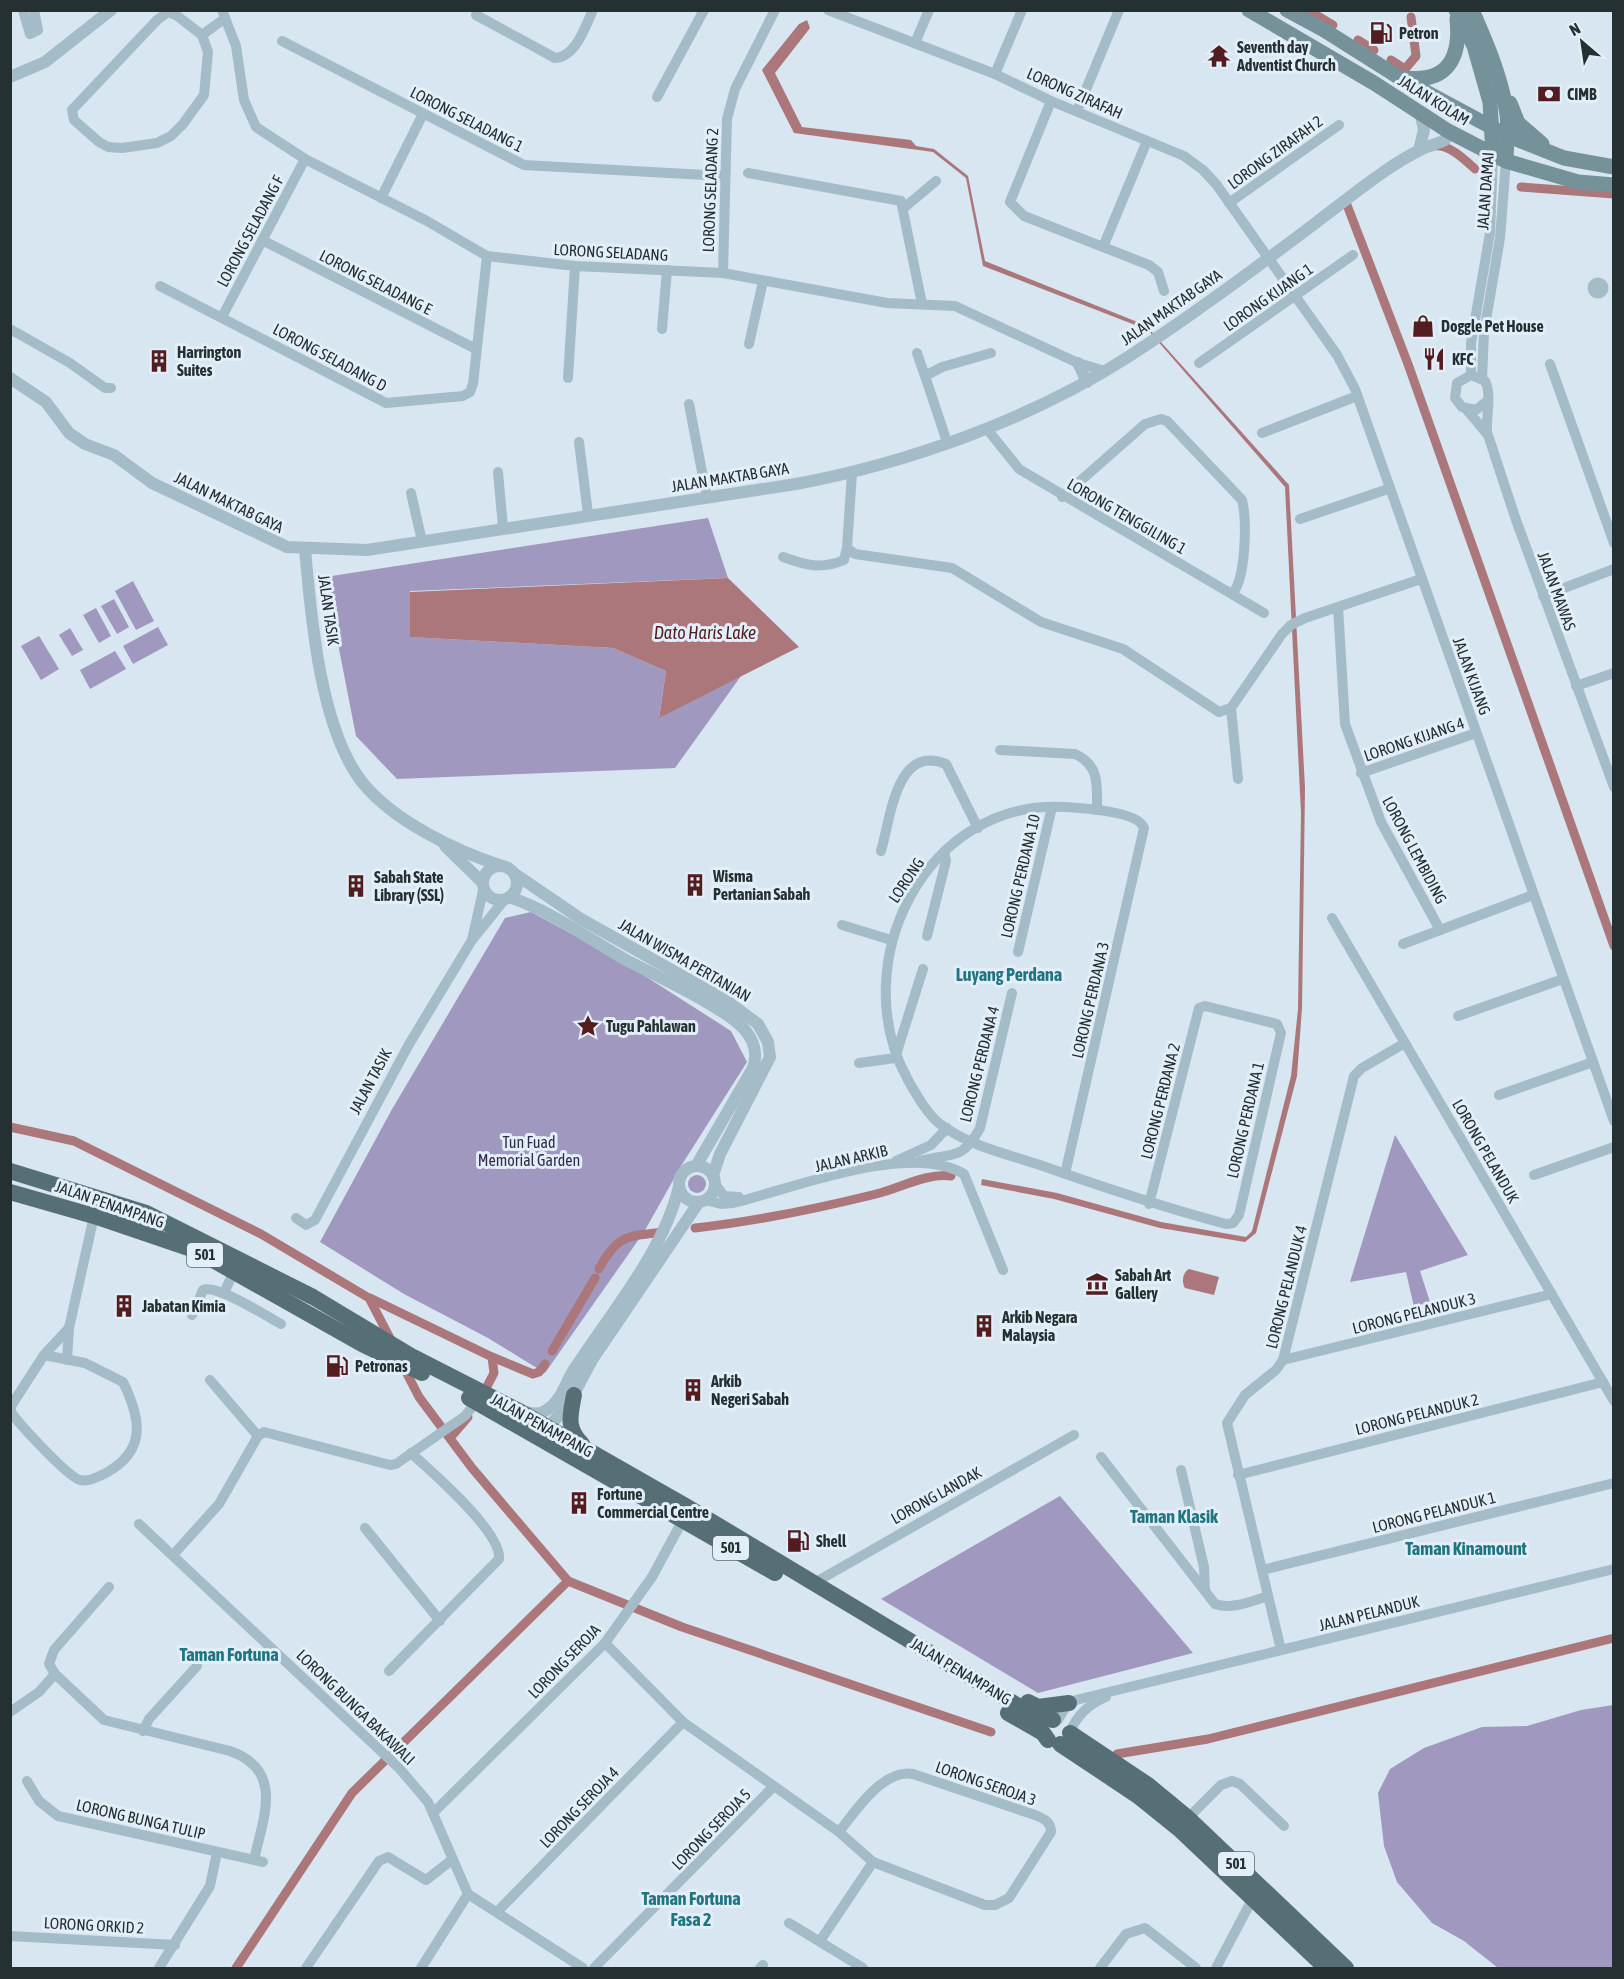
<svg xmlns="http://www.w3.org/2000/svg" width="1624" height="1979" viewBox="0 0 1624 1979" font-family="'Asap Condensed',sans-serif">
<rect width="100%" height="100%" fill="#d7e6f0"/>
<!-- green -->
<g fill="#a098be">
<polygon points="708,518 728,578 410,591 411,637 613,648 666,671 659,717 741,676 675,768 397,779 356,736 325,577"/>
<polygon points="133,581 154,621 136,630 115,591"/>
<polygon points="114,599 129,627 117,634 101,606"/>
<polygon points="96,608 111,636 99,643 83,615"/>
<polygon points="158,627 168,645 133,664 123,646"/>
<polygon points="70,628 83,650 72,656 59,635"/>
<polygon points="39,636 59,669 41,680 21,646"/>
<polygon points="115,651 126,669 90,689 80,670"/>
<polygon points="531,912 620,960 731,1031 747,1062 681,1166 644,1232 545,1373 488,1338 404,1294 320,1242 391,1111 505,918"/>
<polygon points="1395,1135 1468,1255 1420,1271 1430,1302 1414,1307 1406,1272 1350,1282"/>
<circle cx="697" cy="1184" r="9"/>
<polygon points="1060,1496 1193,1653 1038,1693 881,1599"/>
<polygon points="1613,1705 1613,1968 1498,1968 1464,1941 1432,1923 1397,1882 1384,1846 1378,1793 1390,1769 1424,1748 1482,1727 1527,1726 1581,1710"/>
</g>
<!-- water -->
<g fill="#ac777b">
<polygon points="807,20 810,28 775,73 802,127 911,140 916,146 934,149 968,176 985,261 1150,327 1151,331 1289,485 1305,788 1302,1008 1297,1076 1256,1233 1245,1242 1160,1228 1054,1199 981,1185 982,1179 1057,1193 1161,1222 1246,1237 1252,1231 1291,1076 1298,1009 1301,813 1285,487 1148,330 983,266 966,178 933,152 794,133 762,70 799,24"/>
<polygon points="728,578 799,647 659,718 666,671 613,648 410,637 410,592"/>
<path d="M1189 1269 1219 1277 1214 1295 1185 1288C1181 1281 1183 1272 1189 1269Z"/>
</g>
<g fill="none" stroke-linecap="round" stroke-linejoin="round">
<!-- canal -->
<g stroke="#ac777b" stroke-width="9">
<polyline points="1308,10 1333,25"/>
<polyline points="1358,40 1374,50"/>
<polyline points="1391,60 1405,69 1416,56 1411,17"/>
<path d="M1434 146C1449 144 1464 159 1475 169"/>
<polyline points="1521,187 1614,194"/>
<polyline points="1347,205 1408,364 1614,946"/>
<polyline points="10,1127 74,1141 261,1234 369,1298 391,1340"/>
<path d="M695 1228C757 1221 816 1209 876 1194 901 1188 925 1173 951 1176"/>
<path d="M599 1269C617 1235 627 1236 664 1232"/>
<polyline points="370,1298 492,1357 494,1373 482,1396"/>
<polyline points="552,1351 595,1278"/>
<polyline points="492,1357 533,1374 539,1372 545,1364"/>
<polyline points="403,1366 419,1397 472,1468 568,1581 682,1627 991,1732"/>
<polyline points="450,1438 468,1417"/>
<polyline points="1117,1754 1208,1739 1614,1638"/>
<polyline points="236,1968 352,1793 568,1581"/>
</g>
<!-- minor -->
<g stroke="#a4bcc7" stroke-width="10">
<polyline points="23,10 30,34 38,30 34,10"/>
<polyline points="222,10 236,46 244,100 256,127 305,159 427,221 487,256 575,266 723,273 887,303 955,306 1078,363 1105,371"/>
<polyline points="828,10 995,74 1051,101 1184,156 1203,170 1216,184 1337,355 1355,389 1614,1121"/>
<polygon points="168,12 176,15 202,35 208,52 204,95 183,124 171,136 157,143 122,148 108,147 99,142 74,120 72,110 157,20"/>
<path d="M476 15 555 58C576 57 585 27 593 10"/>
<polyline points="202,35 224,19"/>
<polyline points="282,41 524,165 724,176"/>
<polyline points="915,43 929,10"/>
<polyline points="995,74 1022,10"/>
<polyline points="657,97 704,10"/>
<polyline points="1051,101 1010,202 1024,216 1149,265 1158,272 1164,291"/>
<polyline points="1077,111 1119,10"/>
<polyline points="748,173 901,201 922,304"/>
<polyline points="381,198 423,114"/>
<polyline points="1229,203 1339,125"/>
<polyline points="905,207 936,181"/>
<polyline points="262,240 476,349"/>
<polyline points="1103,247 1147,141"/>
<polyline points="723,273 727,119 735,89 775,10"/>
<circle cx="1598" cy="288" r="5.5"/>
<polyline points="160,286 386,403 463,396 470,392 473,384 487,256"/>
<polyline points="222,317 305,159"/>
<polyline points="10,329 70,363 105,388 111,388"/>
<polyline points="662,329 667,270"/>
<polyline points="749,344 763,281"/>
<polyline points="917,353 925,376"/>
<polyline points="1199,363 1353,255"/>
<polyline points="1550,364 1614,543"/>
<polyline points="1471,375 1471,343 1490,233 1493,155"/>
<polyline points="568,378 575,266"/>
<polyline points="1482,379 1484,332 1500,238 1506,161"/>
<polyline points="689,404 707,498"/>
<polyline points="1467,410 1488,435 1516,520 1614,787"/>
<polyline points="987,429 1019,469 1264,613"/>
<path d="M1487 432C1486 416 1492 394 1485 381L1471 375 1457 383 1455 398 1462 407 1476 410 1487 401"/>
<polyline points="1262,433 1357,396"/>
<polyline points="579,442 588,514"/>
<polyline points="947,442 925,376 942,367 991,353"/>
<polyline points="498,472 503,527"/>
<polyline points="852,473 847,548 855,554 952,568 1041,622 1123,649 1219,712 1231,708"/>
<polyline points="411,493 422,541"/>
<path d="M1062 497 1145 424 1161 419 1167 421 1242 500C1247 520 1246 577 1233 593"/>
<polyline points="1300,519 1388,489"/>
<path d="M783 557C805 565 821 570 844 560L847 548"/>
<polyline points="1543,596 1614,569"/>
<polyline points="1338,607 1345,724 1381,822 1440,930"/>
<polyline points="1576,686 1614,673"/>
<path d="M1000 750 1075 754C1100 765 1097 786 1097 810"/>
<polyline points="1361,773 1476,733"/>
<polyline points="1238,779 1231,708 1282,634 1291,625 1305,618 1421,579"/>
<path d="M881 851C891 817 896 744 946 764L978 828"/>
<polyline points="1332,918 1614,1401"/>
<polyline points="842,925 891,940"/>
<polyline points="927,936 946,861 944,852"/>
<polyline points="472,940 484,886"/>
<polyline points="1403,944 1533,895"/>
<polyline points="1018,952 1052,807"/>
<polyline points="1458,1016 1563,979"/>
<polyline points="859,1063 895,1058 923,969"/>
<polyline points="1499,1095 1593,1062"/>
<polyline points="896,1161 931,1145 947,1128"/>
<path d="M920 1161C951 1152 962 1162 980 1128L1012 993"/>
<path d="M1065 1174 1144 828C1138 811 1081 808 1064 807 925 799 844 965 908 1080 916 1094 927 1114 940 1124 969 1146 1007 1154 1040 1165 1102 1187 1163 1207 1226 1224L1233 1223 1239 1215 1281 1033 1277 1024 1205 1006 1199 1008 1149 1204"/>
<polyline points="1534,1175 1614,1147"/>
<polyline points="715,1184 724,1196 739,1197"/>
<path d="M705 1200 721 1204 733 1203C791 1189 910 1141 964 1174L1003 1270"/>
<polyline points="296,1218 306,1225 315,1220 408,1046 472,940 505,899"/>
<polyline points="224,1293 234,1271"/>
<path d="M192 1315 203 1290C217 1284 266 1316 281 1324"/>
<path d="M44 1355 85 1363 123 1382C141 1419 147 1450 106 1473 97 1477 90 1482 80 1480 68 1477 19 1424 11 1412V1406L44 1355 69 1328"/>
<polyline points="67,1360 69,1328 94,1216"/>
<polyline points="1283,1360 1552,1294"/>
<polyline points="210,1380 258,1436"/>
<path d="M1101 1457 1215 1604C1232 1610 1252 1601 1268 1596"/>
<polyline points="1181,1470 1204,1567 1205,1591"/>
<polyline points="1238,1475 1603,1382"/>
<polyline points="139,1524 399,1768 428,1802 468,1894 583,1968"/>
<polyline points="365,1528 440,1621"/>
<polyline points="173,1555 219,1504 258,1436 264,1432 390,1465 396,1464 465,1416 476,1402"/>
<polyline points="1262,1570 1614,1483"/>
<polyline points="814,1583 1074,1435"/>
<path d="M605 1643 683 1722 839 1832 873 1862 985 1905H995L1009 1898 1051 1832C1051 1821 1044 1819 1035 1815L913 1774C884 1768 855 1811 839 1832"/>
<polyline points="1281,1650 1227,1423 1245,1395 1276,1370 1283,1360 1354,1076 1362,1068 1405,1043"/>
<path d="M389 1671 499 1559C502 1532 431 1471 411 1453"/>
<path d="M55 1674 104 1720 230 1751C285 1770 263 1818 254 1860"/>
<polyline points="10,1712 39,1692 55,1674 49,1664 54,1650 109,1587"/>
<polyline points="1058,1720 1066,1706 1076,1700 1614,1569"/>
<polyline points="143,1731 149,1719 197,1666"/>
<path d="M1070 1732C1077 1715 1089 1704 1106 1697"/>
<polyline points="27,1781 39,1801 58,1816 263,1862"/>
<polyline points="433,1813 605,1643 652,1577 685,1516"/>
<polyline points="1188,1818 1221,1785 1232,1781 1240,1784 1284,1826"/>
<polyline points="497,1912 683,1722"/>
<polyline points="789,1923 863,1968"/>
<polyline points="10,1936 175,1945"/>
<polyline points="820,1941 873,1862"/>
<polyline points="159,1968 210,1886 217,1852"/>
<polyline points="306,1968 379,1861 388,1857 426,1880 453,1859"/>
<polyline points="421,1968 468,1894"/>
<polyline points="594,1968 773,1787"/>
<polyline points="760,1968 763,1965"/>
<polyline points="1100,1968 1126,1934 1145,1928 1196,1968"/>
<polyline points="1216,1968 1255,1894"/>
</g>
<!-- tertiary -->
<g stroke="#a4bcc7" stroke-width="12">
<polyline points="10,77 45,62 111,10"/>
<polyline points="1419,150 1424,130 1421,116"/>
<polyline points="1078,363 1087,382"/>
<path d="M10 378 46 402 69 433 85 444 114 455 152 483 287 547 367 550 796 484C909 463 1031 419 1128 357 1190 317 1250 272 1309 228 1341 204 1385 167 1420 150 1428 146 1437 144 1445 140L1448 131"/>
<path d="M305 549C311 617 320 728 362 782 393 821 456 851 502 866"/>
<polyline points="445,846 483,883"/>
<circle cx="500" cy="883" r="17"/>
<polyline points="515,874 581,919 727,1001 758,1024 768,1042 770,1057 720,1154 713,1175"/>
<path d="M509 897C551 911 587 938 626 960 655 975 724 1007 744 1029 754 1040 758 1054 753 1068L696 1166"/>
<circle cx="697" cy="1184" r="18"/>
<path d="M526 1412C534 1414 540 1415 548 1409 562 1400 566 1381 575 1368 611 1313 665 1249 679 1186"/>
<polyline points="548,1427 567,1407 592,1360 699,1202"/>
</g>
<!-- secondary -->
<g stroke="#75929b" stroke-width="15">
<polyline points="1249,10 1374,83 1448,131 1506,161 1578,182 1614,185"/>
<polyline points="1287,10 1324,30 1400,78 1506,135 1564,158 1614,167"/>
<polyline points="1456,10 1474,46 1490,102 1493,155"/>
<path d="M1472 10C1487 44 1501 77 1507 114 1509 129 1506 146 1506 161"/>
<path d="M1406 78C1448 83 1461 57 1457 19"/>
<polyline points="1510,103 1518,123 1542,144"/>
</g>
<!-- primary -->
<g stroke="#566e75" stroke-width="16">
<polyline points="10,1171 146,1213 313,1297 413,1357 519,1411 689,1508 1030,1713 1053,1720"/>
<polyline points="10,1192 94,1216 197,1251 362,1344 422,1373"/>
<path d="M574 1395C570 1416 566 1428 582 1444"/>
<polyline points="469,1398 775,1573"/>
<polyline points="1028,1702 1038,1707 1069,1703"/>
<polyline points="1008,1713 1043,1733 1048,1740"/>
<polyline points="1070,1733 1148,1785 1188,1818 1346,1968"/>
<polyline points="1060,1744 1138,1796 1179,1829 1326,1968"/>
</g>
</g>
<!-- icons -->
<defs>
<g id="fuel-bare" transform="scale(1.8)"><path d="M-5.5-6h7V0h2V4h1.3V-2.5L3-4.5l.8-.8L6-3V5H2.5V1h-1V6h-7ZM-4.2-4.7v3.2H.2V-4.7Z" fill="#531c1f" stroke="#e3eff8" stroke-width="2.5" paint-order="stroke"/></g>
<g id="temple-bare" transform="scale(1.8)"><path d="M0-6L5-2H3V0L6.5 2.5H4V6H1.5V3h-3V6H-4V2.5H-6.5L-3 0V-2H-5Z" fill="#531c1f" stroke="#e3eff8" stroke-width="2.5" paint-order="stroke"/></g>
<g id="bank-bare" transform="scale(1.8)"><path d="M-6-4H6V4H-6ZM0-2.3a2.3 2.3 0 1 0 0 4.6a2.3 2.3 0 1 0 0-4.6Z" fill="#531c1f" stroke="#e3eff8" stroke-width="2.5" paint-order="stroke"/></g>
<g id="shop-bare" transform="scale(1.8)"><path d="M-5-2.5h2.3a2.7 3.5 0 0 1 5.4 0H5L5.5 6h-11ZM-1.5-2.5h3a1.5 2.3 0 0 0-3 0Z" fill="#531c1f" stroke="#e3eff8" stroke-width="2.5" paint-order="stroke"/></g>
<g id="restaurant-bare" transform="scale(1.8)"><path d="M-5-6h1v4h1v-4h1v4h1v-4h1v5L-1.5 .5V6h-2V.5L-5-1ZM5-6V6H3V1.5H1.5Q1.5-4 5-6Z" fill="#531c1f" stroke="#e3eff8" stroke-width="2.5" paint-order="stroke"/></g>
<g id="building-bare" transform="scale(1.8)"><path d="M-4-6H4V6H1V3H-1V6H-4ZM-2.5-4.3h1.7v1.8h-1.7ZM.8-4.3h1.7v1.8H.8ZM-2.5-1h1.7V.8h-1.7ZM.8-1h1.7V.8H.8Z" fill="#531c1f" stroke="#e3eff8" stroke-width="2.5" paint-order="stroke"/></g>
<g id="sight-bare" transform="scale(1.8)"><path d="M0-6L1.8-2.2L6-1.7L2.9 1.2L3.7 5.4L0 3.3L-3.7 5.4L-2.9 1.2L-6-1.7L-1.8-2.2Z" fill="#531c1f" stroke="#e3eff8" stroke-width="2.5" paint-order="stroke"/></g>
<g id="museum-bare" transform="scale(1.8)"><path d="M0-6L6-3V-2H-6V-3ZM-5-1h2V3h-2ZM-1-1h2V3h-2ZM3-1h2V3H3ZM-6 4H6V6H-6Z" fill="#531c1f" stroke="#e3eff8" stroke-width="2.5" paint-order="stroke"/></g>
</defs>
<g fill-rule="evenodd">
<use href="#fuel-bare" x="1381" y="33"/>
<use href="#temple-bare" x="1219" y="56"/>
<use href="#bank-bare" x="1549" y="94"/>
<use href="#shop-bare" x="1423" y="326"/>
<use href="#restaurant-bare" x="1434" y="359"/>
<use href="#building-bare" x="159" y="361"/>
<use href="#building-bare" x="695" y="885"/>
<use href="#building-bare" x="356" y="886"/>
<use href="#sight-bare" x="588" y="1026"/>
<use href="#museum-bare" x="1097" y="1284"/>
<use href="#building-bare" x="124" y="1306"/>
<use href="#building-bare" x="984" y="1326"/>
<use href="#fuel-bare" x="337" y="1366"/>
<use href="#building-bare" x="693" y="1390"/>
<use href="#building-bare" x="579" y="1503"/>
<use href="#fuel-bare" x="798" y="1541"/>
</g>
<g text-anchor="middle" stroke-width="6" stroke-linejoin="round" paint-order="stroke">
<!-- shield labels -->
<g fill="#e3eff8" stroke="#5e696e" stroke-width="1.5">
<rect x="187" y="1243" width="36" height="24" rx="4.5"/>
<rect x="713" y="1536" width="36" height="24" rx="4.5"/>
<rect x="1218" y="1852" width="36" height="24" rx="4.5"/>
</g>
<g font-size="15" font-weight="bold" fill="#253033">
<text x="205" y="1260">501</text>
<text x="731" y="1553">501</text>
<text x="1236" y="1869">501</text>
</g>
<!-- poi labels -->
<g font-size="16" font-weight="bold" fill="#253033" stroke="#e3eff8" text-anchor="start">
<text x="1399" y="39">Petron</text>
<text x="1237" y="53">Seventh day<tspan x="1237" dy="18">Adventist Church</tspan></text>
<text x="1567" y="100">CIMB</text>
<text x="1441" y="332">Doggle Pet House</text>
<text x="177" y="358">Harrington<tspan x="177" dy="18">Suites</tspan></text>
<text x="1452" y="365">KFC</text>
<text x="713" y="882">Wisma<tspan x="713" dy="18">Pertanian Sabah</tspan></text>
<text x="374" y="883">Sabah State<tspan x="374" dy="18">Library (SSL)</tspan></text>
<text x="606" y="1032">Tugu Pahlawan</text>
<text x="1115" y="1281">Sabah Art<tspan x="1115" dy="18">Gallery</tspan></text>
<text x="142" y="1312">Jabatan Kimia</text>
<text x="1002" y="1323">Arkib Negara<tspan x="1002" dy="18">Malaysia</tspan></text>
<text x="355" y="1372">Petronas</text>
<text x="711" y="1387">Arkib<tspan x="711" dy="18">Negeri Sabah</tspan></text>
<text x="597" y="1500">Fortune<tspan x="597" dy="18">Commercial Centre</tspan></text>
<text x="816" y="1547">Shell</text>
</g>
<!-- street labels -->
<g font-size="16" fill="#253033" stroke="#e3eff8">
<text transform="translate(1075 93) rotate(24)" y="6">LORONG ZIRAFAH</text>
<text transform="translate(1434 100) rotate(32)" y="6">JALAN KOLAM</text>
<text transform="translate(467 119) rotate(27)" y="6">LORONG SELADANG 1</text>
<text transform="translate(1275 152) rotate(-36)" y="6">LORONG ZIRAFAH 2</text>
<text transform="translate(710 190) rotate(-88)" y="6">LORONG SELADANG 2</text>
<text transform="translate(1485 191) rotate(-86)" y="6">JALAN DAMAI</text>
<text transform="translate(250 231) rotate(-62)" y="6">LORONG SELADANG F</text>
<text transform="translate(611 252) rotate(3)" y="6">LORONG SELADANG</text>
<text transform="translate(376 282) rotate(27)" y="6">LORONG SELADANG E</text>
<text transform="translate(1268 297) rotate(-35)" y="6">LORONG KIJANG 1</text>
<text transform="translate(1171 307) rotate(-35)" y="6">JALAN MAKTAB GAYA</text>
<text transform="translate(330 357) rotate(28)" y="6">LORONG SELADANG D</text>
<text transform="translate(730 477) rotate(-9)" y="6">JALAN MAKTAB GAYA</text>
<text transform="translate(229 502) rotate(26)" y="6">JALAN MAKTAB GAYA</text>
<text transform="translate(1127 516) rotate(30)" y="6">LORONG TENGGILING 1</text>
<text transform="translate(1557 591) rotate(70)" y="6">JALAN MAWAS</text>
<text transform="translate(329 610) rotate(82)" y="6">JALAN TASIK</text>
<text transform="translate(1472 676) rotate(70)" y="6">JALAN KIJANG</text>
<text transform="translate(1414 739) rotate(-19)" y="6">LORONG KIJANG 4</text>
<text transform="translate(1415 850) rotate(62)" y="6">LORONG LEMBIDING</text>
<text transform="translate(1020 876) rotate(-77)" y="6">LORONG PERDANA 10</text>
<text transform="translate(906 880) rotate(-56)" y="6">LORONG</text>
<text transform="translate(685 960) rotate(30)" y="6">JALAN WISMA PERTANIAN</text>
<text transform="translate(1090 1000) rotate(-77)" y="6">LORONG PERDANA 3</text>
<text transform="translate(979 1064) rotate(-76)" y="6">LORONG PERDANA 4</text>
<text transform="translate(370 1081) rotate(-62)" y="6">JALAN TASIK</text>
<text transform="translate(1160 1101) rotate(-76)" y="6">LORONG PERDANA 2</text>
<text transform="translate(1245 1120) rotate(-77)" y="6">LORONG PERDANA 1</text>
<text transform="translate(1486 1151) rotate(60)" y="6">LORONG PELANDUK</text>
<text transform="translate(851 1158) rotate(-13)" y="6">JALAN ARKIB</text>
<text transform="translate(110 1204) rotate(19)" y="6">JALAN PENAMPANG</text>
<text transform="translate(1286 1287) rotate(-76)" y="6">LORONG PELANDUK 4</text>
<text transform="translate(1414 1313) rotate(-14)" y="6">LORONG PELANDUK 3</text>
<text transform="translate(1417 1414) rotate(-14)" y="6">LORONG PELANDUK 2</text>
<text transform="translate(542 1425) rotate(29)" y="6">JALAN PENAMPANG</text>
<text transform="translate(936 1495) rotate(-29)" y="6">LORONG LANDAK</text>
<text transform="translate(1434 1512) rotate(-14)" y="6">LORONG PELANDUK 1</text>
<text transform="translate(1369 1613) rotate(-14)" y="6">JALAN PELANDUK</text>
<text transform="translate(564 1661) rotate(-46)" y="6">LORONG SEROJA</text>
<text transform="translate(961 1671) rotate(31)" y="6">JALAN PENAMPANG</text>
<text transform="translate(356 1707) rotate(44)" y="6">LORONG BUNGA BAKAWALI</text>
<text transform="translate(986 1783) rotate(19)" y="6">LORONG SEROJA 3</text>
<text transform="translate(579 1807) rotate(-46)" y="6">LORONG SEROJA 4</text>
<text transform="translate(141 1819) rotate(13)" y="6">LORONG BUNGA TULIP</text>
<text transform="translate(711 1829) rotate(-46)" y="6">LORONG SEROJA 5</text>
<text transform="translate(94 1925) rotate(3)" y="6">LORONG ORKID 2</text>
</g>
<!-- park labels -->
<g font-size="16" fill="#332a50" stroke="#e3eff8">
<text x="529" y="1148">Tun Fuad<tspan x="529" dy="18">Memorial Garden</tspan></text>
</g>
<!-- water labels -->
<g font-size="18" font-style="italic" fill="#531c1f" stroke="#e3eff8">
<text x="705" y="639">Dato Haris Lake</text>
</g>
<!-- neighbourhood labels -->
<g font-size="18" font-weight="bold" fill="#207580" stroke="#e3eff8">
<text x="1009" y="981">Luyang Perdana</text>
<text x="1174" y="1523">Taman Klasik</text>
<text x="1466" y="1555">Taman Kinamount</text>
<text x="229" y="1661">Taman Fortuna</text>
<text x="691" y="1905">Taman Fortuna<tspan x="691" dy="21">Fasa 2</tspan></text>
</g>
</g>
<!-- border -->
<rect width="1624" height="1979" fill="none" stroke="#253033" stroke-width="24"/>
<!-- north arrow -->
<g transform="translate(1582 42) rotate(331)" stroke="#e3eff8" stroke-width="4.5" paint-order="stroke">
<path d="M0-4.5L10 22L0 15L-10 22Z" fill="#253033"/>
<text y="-9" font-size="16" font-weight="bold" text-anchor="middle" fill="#253033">N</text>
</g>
</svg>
